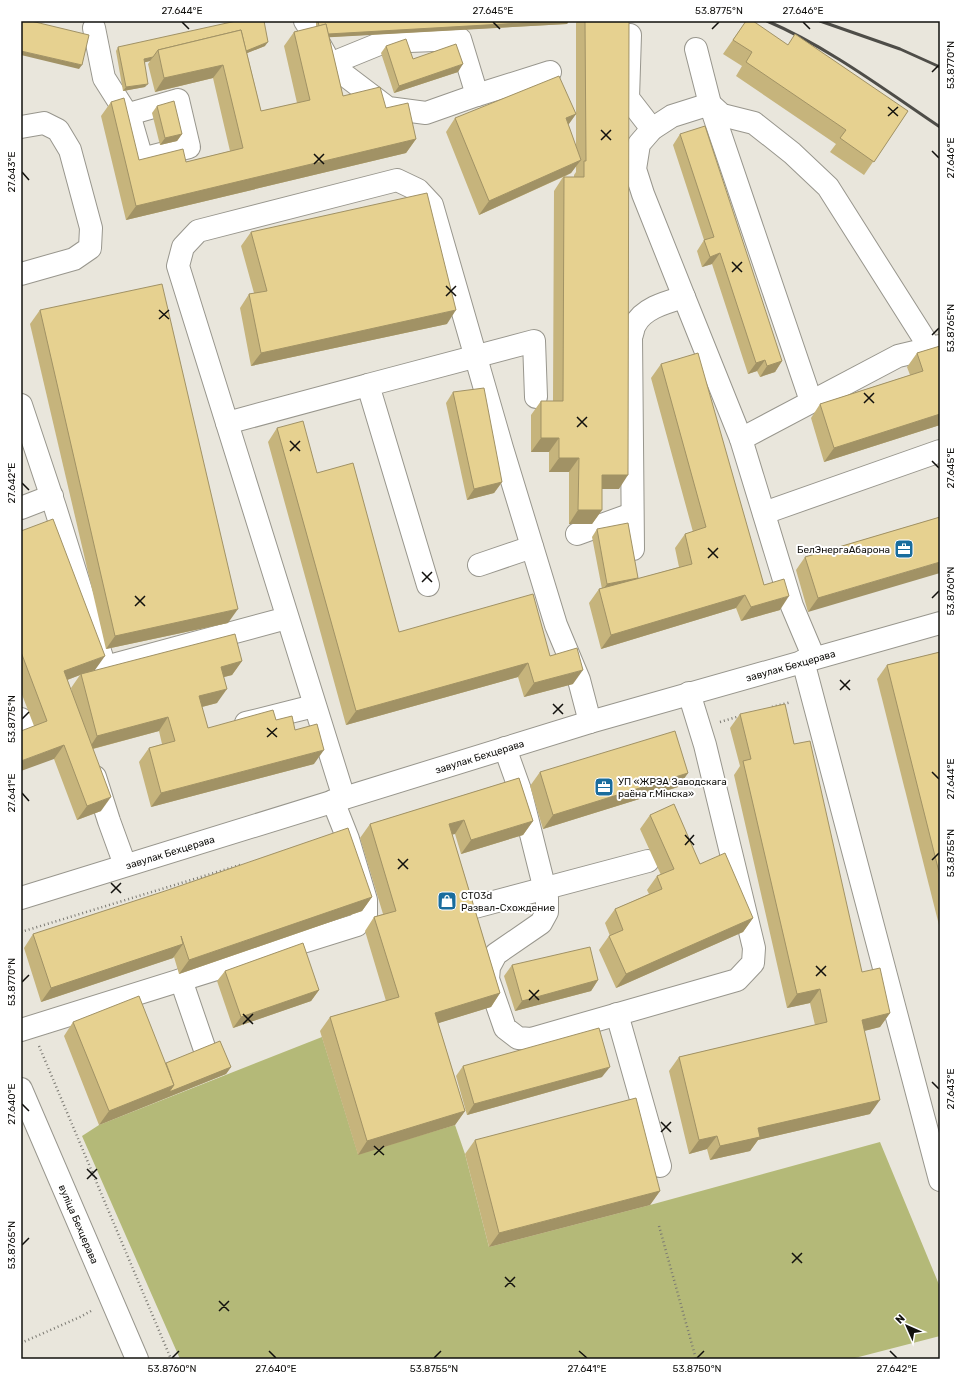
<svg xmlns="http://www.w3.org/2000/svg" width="961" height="1380" viewBox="0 0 961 1380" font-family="Rubik,sans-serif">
<rect width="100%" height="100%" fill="#e9e6dc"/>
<!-- forest -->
<polygon fill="#b4b978" points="322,1037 358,1154 455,1125 465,1154 489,1247 650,1205 880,1142 940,1287 940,1336 851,1359 180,1359 82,1136 99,1125"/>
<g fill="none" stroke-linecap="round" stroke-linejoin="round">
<!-- minor casing -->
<g stroke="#98968d" stroke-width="24">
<g id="minor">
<polyline points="305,21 316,38 325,54"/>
<polyline points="94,28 104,78 123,108 129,114 142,159 189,147 178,100 129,114"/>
<polyline points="630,35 628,98 652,129"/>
<polygon points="460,39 477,95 426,113 388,108 330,64 384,42"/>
<polyline points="696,49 710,104 811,401"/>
<polyline points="477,95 550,72"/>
<polyline points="21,127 44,123 58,130 70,150 91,228 90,248 74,259 21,274"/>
<polyline points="21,405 55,507 105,667 287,618"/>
<polyline points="227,423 368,385"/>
<polyline points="741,439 684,297 643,194 635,169 639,144 652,129 672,116 710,104 722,115 754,123 792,153 828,187 930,348"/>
<polyline points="21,508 52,496"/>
<polyline points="764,513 940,451"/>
<polyline points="577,534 632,514"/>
<path d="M633 549 631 337C633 333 633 328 635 325 643 308 667 302 684 297"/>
<polyline points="479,565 532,547"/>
<polyline points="428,585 368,385 534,341 536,397"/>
<polyline points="814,658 792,606 741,439 898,356 940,346"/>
<polyline points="803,661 940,1180"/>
<polyline points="21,719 26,730 21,732"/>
<polyline points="246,723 314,706"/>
<polyline points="505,748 520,790 547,898 547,912 541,923 496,954 489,967 488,979 505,1028 518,1038 531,1039 737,980 753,963 754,948 705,745 689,693"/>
<polyline points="95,777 109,821 125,865"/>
<polyline points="344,798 178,266 183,247 198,231 397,180 418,190 432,205 502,448 556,625 579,680 590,722"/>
<path id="s1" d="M21 898 590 722 940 623"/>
<polyline points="471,908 648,861"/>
<polyline points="181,980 204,1047"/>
<polyline points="617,1014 660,1166"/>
<polyline points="21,1030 357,925 366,915 366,900 348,839 333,801"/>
<path id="s2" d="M21 1089 137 1359"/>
</g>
</g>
<!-- path -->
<g stroke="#7b7972" stroke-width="2.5" stroke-dasharray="1 3" stroke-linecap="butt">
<polyline points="772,707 791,702"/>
<polyline points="720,722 740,716"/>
<polyline points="21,932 240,865"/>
<polyline points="39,1046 171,1359"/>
<polyline points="659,1226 696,1359"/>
<polyline points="21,1343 80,1317 91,1311"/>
</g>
<!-- minor -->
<use href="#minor" stroke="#fff" stroke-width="22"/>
<!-- rail -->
<g stroke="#4e4d48" stroke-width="3">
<path d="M767 21C828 47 885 90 940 127"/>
<polyline points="820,21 900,49 940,67"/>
</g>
</g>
<!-- wall -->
<g fill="#c6b47c" fill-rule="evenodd">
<polygon points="316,21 569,21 567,24 329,37 343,96 386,108 416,139 406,153 126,220 101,116 111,102 139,160 186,162 230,151 213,78 155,92 148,64 150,61 145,62 145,87 123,91 116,51 118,47 265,46 247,53 261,111 297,103 284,46 294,32 316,27"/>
<path d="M577 21H629L619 489H602V510L592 524H569V472H549V452H531V415L541 401H553L554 191 563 177 479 215 446 132 455 118 576 114 568 125 576 147V23ZM576 166V172L574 175V177H564L571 173Z"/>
<polygon points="746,21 787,45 908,111 864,175 830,152 836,144 736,76 742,66 723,54"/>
<polygon points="386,46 413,59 458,72 394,93 381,53"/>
<polygon points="157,106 182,134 177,141 160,145 152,113"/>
<polygon points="680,134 782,361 775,372 760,377 757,371 748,374 712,264 702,267 697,251 704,240 673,145"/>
<polygon points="251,232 447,324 251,366 240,308 249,294 254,293 241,246"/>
<polygon points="40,310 228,623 106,649 30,324"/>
<polygon points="940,346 940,425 824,462 811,418 820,404 910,375 907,367 917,353"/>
<polygon points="661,364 764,585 780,610 741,621 736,608 601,649 589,603 599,589 602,589 592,537 597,529 638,578 637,579 679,567 675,548 685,534 693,532 651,378"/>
<polygon points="453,392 502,482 494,493 467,500 446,403"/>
<polygon points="277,428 317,473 399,632 550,656 573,684 524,697 518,677 346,725 268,442"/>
<polygon points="940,517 808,612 796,570 805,557"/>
<path d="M21 531 95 670 91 671 242 661 232 675 224 677 217 703 202 707 208 728 276 720 295 730 314 764 151 807 139 762 149 748 162 744 159 731 93 749 101 811 77 820 54 759 34 726 21 692ZM80 675 71 688 74 700 67 680Z"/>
<polygon points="940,652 940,929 877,679 887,665"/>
<polygon points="740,714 794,744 862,972 890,1013 880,1027 864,1031 870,1114 758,1140 750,1151 710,1160 707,1149 689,1154 669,1071 679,1057 815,1025 810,1003 787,1008 734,775 740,766 730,728"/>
<polygon points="540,772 688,773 678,787 543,829 530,786"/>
<polygon points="519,778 533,821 523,835 461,854 455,834 452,834 500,993 491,1007 438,1023 465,1111 455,1125 358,1155 320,1031 330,1017 386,1001 365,931 374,917 383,914 360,838 370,824"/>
<polygon points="650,815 753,918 743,932 616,988 599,950 609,936 610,936 605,923 615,909 649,894 647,890 657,876 661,875 640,829"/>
<polygon points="372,897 362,911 179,974 174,957 173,958 41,1002 24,948 33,934"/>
<polygon points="512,965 598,980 591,991 515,1011 504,976"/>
<polygon points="225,971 319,990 311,1001 233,1028 217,981"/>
<polygon points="73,1022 166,1063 231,1067 226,1074 99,1125 64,1036"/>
<polygon points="463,1066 602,1077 467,1115 456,1076"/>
<polygon points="475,1140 660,1191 650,1205 489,1247 465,1154"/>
</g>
<!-- shaded-wall -->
<g fill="#a19265">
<polygon points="556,21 569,21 567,24 316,38 319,34"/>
<polygon points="268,42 265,46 235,58 238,54"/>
<polygon points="21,51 82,65 79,69 21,55"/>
<polygon points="153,57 150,61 142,63 144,59"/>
<polygon points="463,64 458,72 394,93 399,86"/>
<polygon points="223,65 213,78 155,92 164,78"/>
<polygon points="148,84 145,87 123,91 126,87"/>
<polygon points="576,114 566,128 566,118"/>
<polygon points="182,134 177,141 160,145 165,138"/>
<polygon points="416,139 406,153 126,220 136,206"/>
<polygon points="581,160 571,173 479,215 489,201"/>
<polygon points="720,253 712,264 702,267 710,257"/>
<polygon points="456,310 447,324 251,366 261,353"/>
<polygon points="765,360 757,371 748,374 756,363"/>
<polygon points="782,361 775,372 760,377 767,366"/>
<polygon points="940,414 940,425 824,462 834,448"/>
<polygon points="541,438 559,438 549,452 531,452"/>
<polygon points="559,458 579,458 569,472 549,472"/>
<polygon points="602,475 628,475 619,489 592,489"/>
<polygon points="502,482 494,493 467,500 474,489"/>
<polygon points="578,510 602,510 592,524 569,524"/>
<polygon points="940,562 940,573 808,612 818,598"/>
<polygon points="638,578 633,585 602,591 607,584"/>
<polygon points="745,595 736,608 601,649 611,635"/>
<polygon points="789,596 780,610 741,621 751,607"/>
<polygon points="238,609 228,623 106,649 115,636"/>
<polygon points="105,656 95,670 81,675 81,674 80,675 54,685 64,671"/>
<polygon points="242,661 232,675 212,680 221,667"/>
<polygon points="528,663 518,677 346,725 356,711"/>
<polygon points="583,670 573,684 524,697 534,683"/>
<polygon points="227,689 217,703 190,710 199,696"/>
<polygon points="168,717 159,731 88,750 97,736"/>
<polygon points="64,745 54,759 21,771 21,761"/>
<polygon points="324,750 314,764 151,807 161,793"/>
<polygon points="688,773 678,787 543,829 553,815"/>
<polygon points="111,797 101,811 77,820 87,806"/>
<polygon points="464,820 455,834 439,838 449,824"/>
<polygon points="533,821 523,835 461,854 471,840"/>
<polygon points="372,897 362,911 179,974 189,960"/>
<polygon points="753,918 743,932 616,988 626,974"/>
<polygon points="183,944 173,958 41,1002 51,988"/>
<polygon points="598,980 591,991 515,1011 522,1001"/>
<polygon points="820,989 810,1003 787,1008 797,994"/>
<polygon points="319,990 311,1001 233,1028 241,1017"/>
<polygon points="500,993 491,1007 426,1027 435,1013"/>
<polygon points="890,1013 880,1027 852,1034 862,1020"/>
<polygon points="231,1067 226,1074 99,1125 109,1111 174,1085"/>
<polygon points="610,1067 602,1077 467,1115 474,1104"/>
<polygon points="880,1100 870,1114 758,1140 750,1151 710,1160 720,1146 758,1128"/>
<polygon points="465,1111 455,1125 358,1155 367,1141"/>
<polygon points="717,1136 707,1149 689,1154 699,1140"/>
<polygon points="660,1191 650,1205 489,1247 499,1233"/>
</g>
<!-- building -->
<g fill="#e6d190" stroke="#a19265">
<polygon points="21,21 31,21 89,35 82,65 21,51"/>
<polygon points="236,21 264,21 268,42 246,51 241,30 158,50 153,57 144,59 148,84 126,87 118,47"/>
<polygon points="318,21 556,21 328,34 326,24 319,26"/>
<polygon points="585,21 629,21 628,475 602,475 602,510 578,510 579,458 559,458 559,438 541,438 541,401 563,401 564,177 584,177 584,161 586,161"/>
<polygon points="746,21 753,21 788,45 795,34 908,111 874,162 840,138 846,130 746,62 752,52 733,40"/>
<polygon points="326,24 343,96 380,87 386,108 408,103 416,139 136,206 111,102 124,98 139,160 183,149 186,162 243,148 223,65 164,78 158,50 241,30 261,111 310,100 294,32"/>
<polygon points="406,39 413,59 456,44 463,64 399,86 386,46"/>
<polygon points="559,76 576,114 566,118 581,160 489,201 455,118"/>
<polygon points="174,101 182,134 165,138 157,106"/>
<polygon points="705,126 782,361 767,366 765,360 756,363 720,253 710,257 704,240 714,237 680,134"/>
<polygon points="427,193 456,310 261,353 249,294 267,291 251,232"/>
<polygon points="162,284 238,609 115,636 40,310"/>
<polygon points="940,346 940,414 834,448 820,404 923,371 917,353"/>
<polygon points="698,353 764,585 784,579 789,596 751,607 745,595 611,635 599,589 692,564 685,534 706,527 661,364"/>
<polygon points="484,388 502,482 474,489 453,392"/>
<polygon points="303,421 317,473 353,463 399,632 533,594 550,656 577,648 583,670 534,683 528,663 356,711 277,428"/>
<polygon points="940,517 940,562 818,598 805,557"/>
<polygon points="53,519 105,656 64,671 111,797 87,806 64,745 21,761 21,731 47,721 21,652 21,531"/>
<polygon points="628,523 638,578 607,584 597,529"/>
<polygon points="235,634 242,661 221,667 227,689 199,696 208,728 273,710 276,720 292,716 295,730 317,724 324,750 161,793 149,748 175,741 168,717 97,736 81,674"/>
<polygon points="940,652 940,876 887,665"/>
<polygon points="785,704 794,744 810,741 862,972 880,968 890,1013 862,1020 880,1100 758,1128 760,1137 720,1146 717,1136 699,1140 679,1057 827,1022 820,989 797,994 743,761 751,759 740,714"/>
<polygon points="675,731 688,773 553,815 540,772"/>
<polygon points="519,778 533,821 471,840 464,820 449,824 500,993 435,1013 465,1111 367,1141 330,1017 399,997 374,917 396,911 370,824"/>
<polygon points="674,804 700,864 725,853 753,918 626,974 609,936 623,930 615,909 662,889 657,876 674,869 650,815"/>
<polygon points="348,828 372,897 189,960 181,936 183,944 51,988 33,934 165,891"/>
<polygon points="303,943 319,990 241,1017 225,971"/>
<polygon points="590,947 598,980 522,1001 512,965"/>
<polygon points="139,996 174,1085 109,1111 73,1022"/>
<polygon points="599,1028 610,1067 474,1104 463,1066"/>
<polygon points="220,1041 231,1067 169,1092 174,1085 166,1063"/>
<polygon points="636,1098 660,1191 499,1233 475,1140"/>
</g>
<!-- ticks -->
<path fill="none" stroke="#11100d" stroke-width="1.5" d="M182 22 189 29M493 22 500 29M803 22 810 29M712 29 719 22M932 72 939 65M888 107 898 116M888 116 898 107M601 130 611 140M601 140 611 130M932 151 939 158M314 154 324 164M314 164 324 154M22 172 29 180M732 262 742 272M732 272 742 262M446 286 456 296M446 296 456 286M159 310 169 319M159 319 169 310M932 335 939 328M864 393 874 403M864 403 874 393M577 417 587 427M577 427 587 417M290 441 300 451M290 451 300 441M932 461 939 468M22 483 29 490M708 548 718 558M708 558 718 548M422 572 432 582M422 582 432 572M135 596 145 606M932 598 939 591M135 606 145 596M840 680 850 690M840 690 850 680M553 704 563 714M553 714 563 704M22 719 29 712M267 728 277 737M267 737 277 728M932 772 939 779M22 793 29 801M685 835 694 845M685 845 694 835M398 859 408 869M932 860 939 853M398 869 408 859M111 883 121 893M111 893 121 883M816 966 826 976M816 976 826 966M22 982 29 975M529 990 539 1000M529 1000 539 990M243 1014 253 1024M243 1024 253 1014M932 1082 939 1089M22 1104 29 1111M661 1122 671 1132M661 1132 671 1122M374 1146 384 1155M374 1155 384 1146M87 1169 97 1179M87 1179 97 1169M22 1245 29 1238M792 1253 802 1263M792 1263 802 1253M505 1277 515 1287M505 1287 515 1277M219 1301 229 1311M219 1311 229 1301M269 1351 276 1358M579 1351 587 1358M890 1351 897 1358M172 1358 179 1351M434 1358 441 1351M697 1358 704 1351"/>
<!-- icons -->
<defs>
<g id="office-square" transform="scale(1)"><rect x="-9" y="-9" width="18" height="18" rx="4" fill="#196c9d" stroke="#fff"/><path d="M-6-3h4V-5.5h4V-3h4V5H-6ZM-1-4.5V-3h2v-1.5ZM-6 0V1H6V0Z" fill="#fff"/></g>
<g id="shop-square" transform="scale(1)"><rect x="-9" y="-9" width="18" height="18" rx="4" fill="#196c9d" stroke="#fff"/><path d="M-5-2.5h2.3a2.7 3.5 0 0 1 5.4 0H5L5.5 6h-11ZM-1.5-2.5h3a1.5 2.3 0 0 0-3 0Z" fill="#fff"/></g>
</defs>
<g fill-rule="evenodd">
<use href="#office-square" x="904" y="549"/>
<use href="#office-square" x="604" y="787"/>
<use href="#shop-square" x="447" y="901"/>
</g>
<g text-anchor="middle" stroke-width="4" stroke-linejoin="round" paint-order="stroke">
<!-- poi labels -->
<g font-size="10" fill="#11100d" stroke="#fff" text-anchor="start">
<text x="890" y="553" text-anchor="end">БелЭнергаАбарона</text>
<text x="618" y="785">УП «ЖРЭА Заводскага<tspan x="618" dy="12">раёна г.Мінска»</tspan></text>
<text x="461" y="899">СТО3d<tspan x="461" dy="12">Развал-Схождение</tspan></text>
</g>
<!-- street labels -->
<g font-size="10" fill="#11100d" stroke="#fff">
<text dy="4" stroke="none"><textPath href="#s1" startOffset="804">завулак Бехцерава</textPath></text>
<text dy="4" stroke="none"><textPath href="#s1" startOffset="480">завулак Бехцерава</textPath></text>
<text dy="4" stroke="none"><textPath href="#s1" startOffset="156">завулак Бехцерава</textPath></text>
<text dy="4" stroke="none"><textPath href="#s2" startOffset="147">вуліца Бехцерава</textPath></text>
</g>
</g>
<!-- border -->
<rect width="961" height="1380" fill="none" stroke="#ffffff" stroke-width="44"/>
<!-- north arrow -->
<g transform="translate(907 1326) rotate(315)" stroke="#ffffff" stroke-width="3" paint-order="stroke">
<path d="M0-3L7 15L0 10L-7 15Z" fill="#11100d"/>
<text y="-6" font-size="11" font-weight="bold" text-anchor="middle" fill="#11100d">N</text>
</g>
<rect x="22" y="22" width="917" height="1336" fill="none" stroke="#11100d" stroke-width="1.5"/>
<g font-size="10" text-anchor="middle" fill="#11100d">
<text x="182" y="14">27.644°E</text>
<text x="493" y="14">27.645°E</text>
<text x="719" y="14">53.8775°N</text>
<text x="803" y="14">27.646°E</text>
<text transform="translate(950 65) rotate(-90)" y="4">53.8770°N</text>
<text transform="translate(950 158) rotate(-90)" y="4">27.646°E</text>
<text transform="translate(11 172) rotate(-90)" y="4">27.643°E</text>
<text transform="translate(950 328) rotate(-90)" y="4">53.8765°N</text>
<text transform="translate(950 468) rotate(-90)" y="4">27.645°E</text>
<text transform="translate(11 483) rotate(-90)" y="4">27.642°E</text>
<text transform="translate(950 591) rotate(-90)" y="4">53.8760°N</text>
<text transform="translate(11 719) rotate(-90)" y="4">53.8775°N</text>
<text transform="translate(950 779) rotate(-90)" y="4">27.644°E</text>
<text transform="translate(11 793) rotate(-90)" y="4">27.641°E</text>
<text transform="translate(950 853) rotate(-90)" y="4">53.8755°N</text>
<text transform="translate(11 982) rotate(-90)" y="4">53.8770°N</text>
<text transform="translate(950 1089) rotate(-90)" y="4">27.643°E</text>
<text transform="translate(11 1104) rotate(-90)" y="4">27.640°E</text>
<text transform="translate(11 1245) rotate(-90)" y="4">53.8765°N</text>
<text x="172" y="1372">53.8760°N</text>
<text x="276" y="1372">27.640°E</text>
<text x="434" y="1372">53.8755°N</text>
<text x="587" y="1372">27.641°E</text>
<text x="697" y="1372">53.8750°N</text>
<text x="897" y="1372">27.642°E</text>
</g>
</svg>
